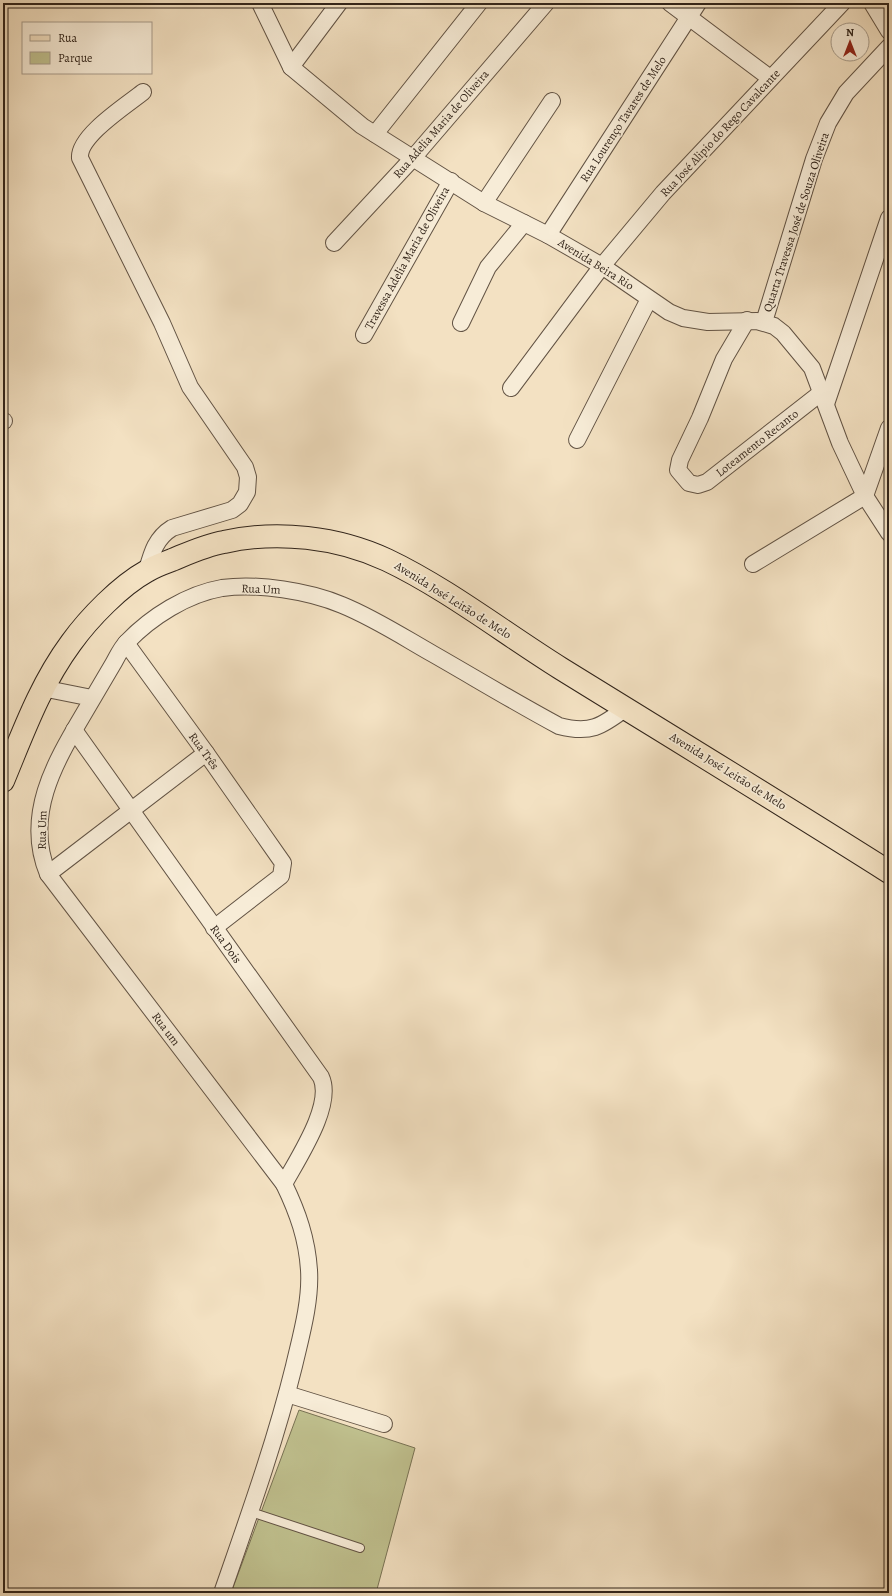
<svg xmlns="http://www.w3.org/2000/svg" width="892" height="1596" viewBox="0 0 892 1596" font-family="Alegreya,serif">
<rect width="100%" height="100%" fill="#f3e1c2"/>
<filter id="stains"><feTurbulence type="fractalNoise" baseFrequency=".005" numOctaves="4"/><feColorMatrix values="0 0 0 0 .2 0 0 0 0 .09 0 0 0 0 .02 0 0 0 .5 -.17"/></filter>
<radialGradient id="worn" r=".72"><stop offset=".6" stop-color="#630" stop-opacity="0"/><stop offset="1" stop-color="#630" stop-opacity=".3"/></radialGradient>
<!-- green -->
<polygon fill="#c0c18f" stroke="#787254" points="299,1410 415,1448 376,1593 231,1593"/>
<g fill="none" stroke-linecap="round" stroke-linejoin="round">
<!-- lane casing -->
<g stroke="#625344" stroke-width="10">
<polyline id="lane" points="251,1512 360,1548"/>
</g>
<!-- street casing -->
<g stroke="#625344" stroke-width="18">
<g id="street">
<polyline points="260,3 291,67 362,126 484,203 548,235 602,266 669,312 683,318 708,322 757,321 774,326 783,333 812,368 840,443 865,496 889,533"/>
<polyline points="670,3 770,78"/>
<polyline points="872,3 889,31"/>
<polyline points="291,67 339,3"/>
<path d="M143 92C127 105 78 136 80 158L162 323 190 387 245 467 248 477 247 492 240 504 232 510 172 528C156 538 152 552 147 570"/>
<polyline points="375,134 479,3"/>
<polyline points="484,203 552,101"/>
<polyline points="548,235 698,3"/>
<polyline points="334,243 413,158 546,3"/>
<polyline points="747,320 724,359 700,418 680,460 678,470 689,483 698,485 707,482 822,392"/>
<polyline points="764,322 814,159 828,123 846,93 889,47"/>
<polyline points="461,323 488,267 524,223"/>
<polyline points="364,335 451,181"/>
<polyline points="511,388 602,266 663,193 842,3"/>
<polyline points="826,404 889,218"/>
<polyline points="3,421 4,421"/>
<polyline points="577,440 649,299"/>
<polyline points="753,564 865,496 889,428"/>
<polyline points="126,643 206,753 283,863 281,876 214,928"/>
<polyline points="42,688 92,698"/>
<path d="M74 730 321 1077C334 1105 298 1158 284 1184 298 1213 307 1239 309 1270 311 1301 301 1336 294 1366 275 1443 248 1518 222 1593"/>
<polyline points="48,874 206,753"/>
<path d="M284 1184 48 874C24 816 54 764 83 715 93 698 103 681 113 664 117 657 121 648 127 642 151 617 187 594 222 588 258 583 309 591 342 605 374 618 403 637 433 654 475 678 516 703 559 726 590 734 601 727 626 708"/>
<polyline points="287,1394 384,1424"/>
</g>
</g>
<!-- primary casing -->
<g stroke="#31241a" stroke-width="24">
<path id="primary" d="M3 781C23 733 40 685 71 643 89 618 120 586 147 571 155 566 164 563 172 560 189 553 206 545 224 542 277 530 338 537 387 560 446 588 504 633 560 668 670 736 780 803 889 872"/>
</g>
<!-- lane -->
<use href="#lane" stroke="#f7ecd7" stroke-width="8"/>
<!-- street -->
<use href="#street" stroke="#f7ecd7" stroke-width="16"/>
<!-- primary -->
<use href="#primary" stroke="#f3e1c2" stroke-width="22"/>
</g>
<g text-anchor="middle" stroke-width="3.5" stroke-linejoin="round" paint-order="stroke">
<!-- street labels -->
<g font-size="12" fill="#31241a" stroke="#f7ecd7">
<text transform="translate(623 119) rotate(-57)" y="4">Rua Lourenço Tavares de Melo</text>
<text transform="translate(441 124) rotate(-49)" y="4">Rua Adelia Maria de Oliveira</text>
<text transform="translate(720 133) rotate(-47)" y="4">Rua José Alipio do Rego Cavalcante</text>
<text transform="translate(796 222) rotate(-72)" y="4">Quarta Travessa José de Souza Oliveira</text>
<text transform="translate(407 258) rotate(-61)" y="4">Travessa Adelia Maria de Oliveira</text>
<text transform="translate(596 264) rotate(32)" y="4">Avenida Beira Rio</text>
<text transform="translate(757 443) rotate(-38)" y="4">Loteamento Recanto</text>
<text transform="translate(261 589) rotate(2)" y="4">Rua Um</text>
<text transform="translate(453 600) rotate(32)" y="4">Avenida José Leitão de Melo</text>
<text transform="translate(204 751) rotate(54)" y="4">Rua Três</text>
<text transform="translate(728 771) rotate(32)" y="4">Avenida José Leitão de Melo</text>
<text transform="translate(42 830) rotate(-89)" y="4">Rua Um</text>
<text transform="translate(226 944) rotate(54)" y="4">Rua Dois</text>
<text transform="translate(166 1029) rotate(53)" y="4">Rua um</text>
</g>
</g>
<!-- margin -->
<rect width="892" height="1596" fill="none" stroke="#f3e1c2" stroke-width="16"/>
<rect x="4" y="4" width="884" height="1588" fill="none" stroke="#31241a" stroke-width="2"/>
<rect x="8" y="8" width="876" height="1580" fill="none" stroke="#31241a"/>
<!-- legend -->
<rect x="22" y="22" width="130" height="52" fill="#f7ecd7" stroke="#a89c8b"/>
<rect x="30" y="35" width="20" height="6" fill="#f3e1c2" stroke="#a89c8b"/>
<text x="58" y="42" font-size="12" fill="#31241a">Rua</text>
<rect x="30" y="52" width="20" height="12" fill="#c0c18f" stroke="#a89c8b"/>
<text x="58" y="62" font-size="12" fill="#31241a">Parque</text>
<!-- north arrow -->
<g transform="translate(850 42)"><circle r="19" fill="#f7ecd7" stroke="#a89c8b"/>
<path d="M0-3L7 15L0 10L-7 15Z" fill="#8f2418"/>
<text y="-6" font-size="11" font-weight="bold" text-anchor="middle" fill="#31241a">N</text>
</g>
<rect width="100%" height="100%" filter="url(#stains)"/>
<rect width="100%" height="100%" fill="url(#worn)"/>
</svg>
